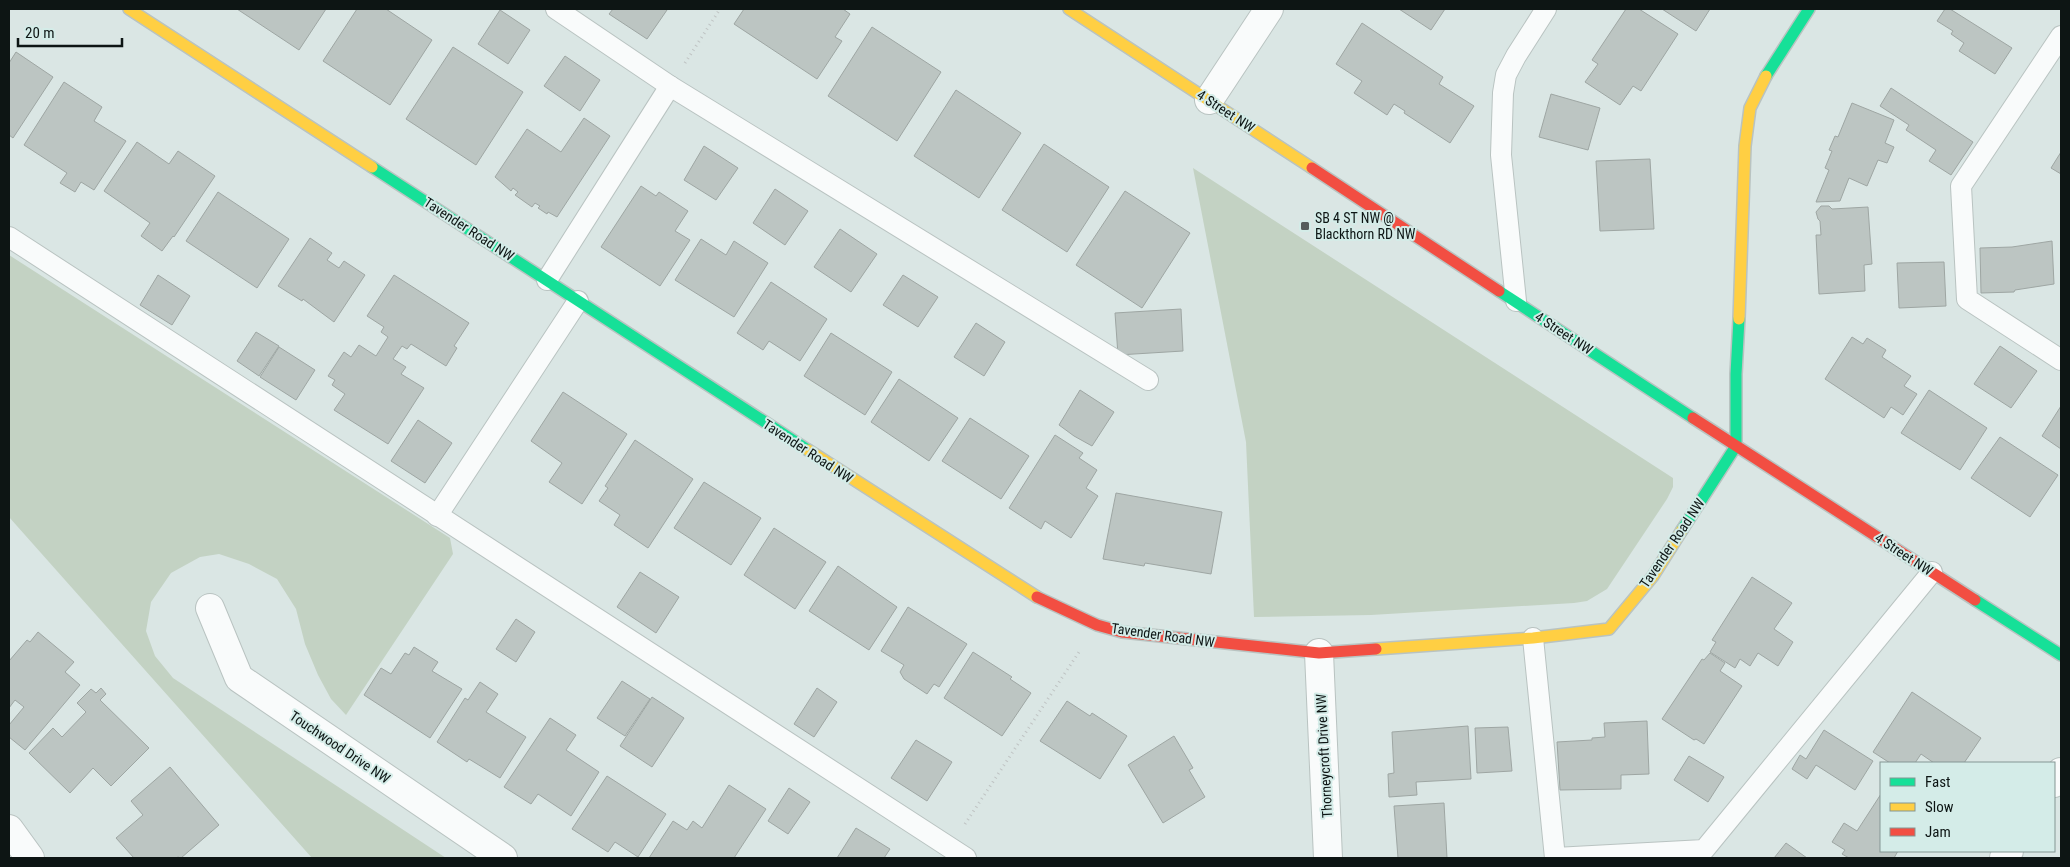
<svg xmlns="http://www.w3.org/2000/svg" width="2070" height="867" viewBox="0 0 2070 867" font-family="'Roboto Condensed',sans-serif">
<rect width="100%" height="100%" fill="#dae6e4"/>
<!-- green -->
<g fill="#c3d2c3">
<polygon points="1193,168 1673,478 1673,487 1667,499 1607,589 1587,601 1574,603 1371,615 1254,617 1246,442"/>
<polygon points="9,255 450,538 453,554 346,715 331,699 318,675 305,644 296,609 277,579 249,564 219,554 200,557 171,573 151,602 146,631 155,656 173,678 446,858 312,858 9,517"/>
</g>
<!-- building -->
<g fill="#bcc5c2" stroke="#9ea6a3">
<polygon points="237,9 326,9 299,50"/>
<polygon points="357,9 386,9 432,40 390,105 323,61"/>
<polygon points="613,9 666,9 667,10 647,39 609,14"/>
<polygon points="744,9 843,9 850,14 835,37 842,41 817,79 734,24"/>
<polygon points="1399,9 1445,9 1431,30"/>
<polygon points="1626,9 1639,9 1678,34 1641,91 1633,86 1620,105 1585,82 1598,64 1592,60"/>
<polygon points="1662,9 1710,9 1696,31"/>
<polygon points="1945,9 1950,9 2012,48 1995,74 1959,51 1964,43 1951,34 1953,31 1937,21"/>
<polygon points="500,10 530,30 508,64 478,44"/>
<polygon points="1362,23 1443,77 1439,84 1474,106 1450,143 1404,113 1405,111 1394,104 1387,115 1354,93 1362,81 1336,64"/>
<polygon points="872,27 941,72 897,141 828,96"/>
<polygon points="453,47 523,92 476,165 406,119"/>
<polygon points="16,52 53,77 13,138 9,135 9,63"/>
<polygon points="565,56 600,80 580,111 544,86"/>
<polygon points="64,82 102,107 94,121 126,141 94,190 81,182 75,192 60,183 67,173 24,145"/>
<polygon points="1891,88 1973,142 1951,175 1929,161 1936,150 1906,130 1909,125 1880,106"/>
<polygon points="956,90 1021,133 979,198 914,156"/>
<polygon points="1551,94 1600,108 1588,150 1539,137"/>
<polygon points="1852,103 1894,120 1885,143 1894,147 1887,163 1878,160 1867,186 1849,178 1840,201 1816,202 1829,170 1825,168 1832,151 1829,150 1835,136 1838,137"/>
<polygon points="584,118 610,136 557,217 548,212 547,214 538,208 540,206 535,203 532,207 515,195 518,192 513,188 511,191 495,177 527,129 561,152"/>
<polygon points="137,142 169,164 178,151 215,176 174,237 173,236 162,251 141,236 150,223 104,191"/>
<polygon points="1044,144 1109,187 1067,252 1002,210"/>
<polygon points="704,146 738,168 716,200 684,180"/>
<polygon points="2061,152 2061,174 2051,168"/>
<polygon points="1650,159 1654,229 1600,231 1596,161"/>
<polygon points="641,186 656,196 659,192 688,211 675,231 690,240 660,286 601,247"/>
<polygon points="775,189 808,211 785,245 753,223"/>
<polygon points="1125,191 1190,233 1142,308 1076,265"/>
<polygon points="218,192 289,239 257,288 186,241"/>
<polygon points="1821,206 1829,206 1832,209 1868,207 1872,264 1864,265 1865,291 1819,294 1816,235 1821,235 1820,221 1818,219 1816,212"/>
<polygon points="840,229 877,254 851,292 814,267"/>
<polygon points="310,238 332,253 327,260 339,268 344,261 365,275 334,322 303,299 302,301 278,286"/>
<polygon points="701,239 726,255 734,241 768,263 734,317 675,280"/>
<polygon points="2052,241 2054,284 2015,290 2014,292 1981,293 1980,248 2012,247"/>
<polygon points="1944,262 1946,306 1899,308 1897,263"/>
<polygon points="158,275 190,296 172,325 140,305"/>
<polygon points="394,275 469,323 454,346 457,348 446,366 411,344 407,349 402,346 393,359 406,367 401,374 424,388 388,444 334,410 345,394 332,385 335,380 328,376 344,352 351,357 359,345 376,356 388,337 381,332 384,327 367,316"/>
<polygon points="903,275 938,297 918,327 883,305"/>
<polygon points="771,282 827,319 800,361 769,341 763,350 737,333"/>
<polygon points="1181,309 1183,351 1118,355 1115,313"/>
<polygon points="976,323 1005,342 984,376 954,357"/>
<polygon points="256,332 279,346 259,376 237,361"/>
<polygon points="831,333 892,372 865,415 804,376"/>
<polygon points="1852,337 1863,344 1867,338 1886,350 1882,357 1911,376 1904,386 1917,394 1903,415 1891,407 1884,418 1825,379"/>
<polygon points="2000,346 2037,371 2011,408 1974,384"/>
<polygon points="279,347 315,370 296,400 260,377"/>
<polygon points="899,379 958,418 929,461 871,422"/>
<polygon points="1080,390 1114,412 1092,446 1074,436 1059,425"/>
<polygon points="1929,390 1987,428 1960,470 1901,433"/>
<polygon points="563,392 627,434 582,504 549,482 562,463 531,441"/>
<polygon points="2061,406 2061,449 2042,436"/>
<polygon points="970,418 1029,456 1001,499 942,461"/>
<polygon points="418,420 452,443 425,483 391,461"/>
<polygon points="1055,435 1083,453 1079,458 1097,470 1086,488 1098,496 1071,538 1045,521 1041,529 1009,508"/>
<polygon points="2000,437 2058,475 2030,517 1971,478"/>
<polygon points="635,440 693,479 648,548 614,525 620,515 599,501 608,488 605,486"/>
<polygon points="704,482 761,518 731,565 674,528"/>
<polygon points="1116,493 1222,512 1211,574 1145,563 1144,566 1103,559"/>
<polygon points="774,528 826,562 795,609 744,575"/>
<polygon points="838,566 897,607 869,650 809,611"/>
<polygon points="640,572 679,597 656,633 617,607"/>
<polygon points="1752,577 1792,603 1774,629 1793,642 1778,666 1758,653 1750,666 1740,659 1735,668 1710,652 1716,642 1712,640"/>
<polygon points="908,607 967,644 939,687 934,684 927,694 904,679 900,672 904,665 881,651"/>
<polygon points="516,619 535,632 516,662 496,649"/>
<polygon points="38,632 74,662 65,672 80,685 25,750 9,737 9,725 24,707 15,700 9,708 9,661 27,640 30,642"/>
<polygon points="414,647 438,662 432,671 462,689 430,738 364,695 381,668 391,674 405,653 409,655"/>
<polygon points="973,652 1012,677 1010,679 1031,693 1002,736 944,698"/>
<polygon points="1710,653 1725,663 1720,671 1742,686 1704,744 1696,739 1694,740 1662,719 1702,659 1704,660"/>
<polygon points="622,681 650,699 625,736 597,718"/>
<polygon points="480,682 498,694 486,712 526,737 500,778 469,759 467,762 437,742 465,698 468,700"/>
<polygon points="101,688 106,694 100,700 149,748 111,786 93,768 70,793 29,753 53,728 62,737 86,712 77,703 91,689 96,693"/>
<polygon points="817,688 837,702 814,737 794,724"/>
<polygon points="1912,692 1981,738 1964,763 1934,763 1921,754 1915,763 1890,763 1873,752"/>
<polygon points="652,697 684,718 652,767 620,746"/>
<polygon points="1067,701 1090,716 1092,713 1127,736 1100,779 1040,741"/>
<polygon points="550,718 576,735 566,750 599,772 571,816 538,794 531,804 504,787"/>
<polygon points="1647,721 1649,774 1621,775 1621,789 1560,790 1557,742 1592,740 1592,738 1605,737 1604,723"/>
<polygon points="1468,726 1471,779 1416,782 1417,795 1389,797 1388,774 1394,773 1392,732"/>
<polygon points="1508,727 1512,771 1477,773 1475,728"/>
<polygon points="1824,730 1873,761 1855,790 1816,765 1807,779 1792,769 1800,755 1806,759"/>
<polygon points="1174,736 1193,768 1189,770 1205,797 1163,823 1128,765"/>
<polygon points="916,740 952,762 927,801 891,778"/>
<polygon points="1689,756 1724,777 1708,802 1674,780"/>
<polygon points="170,767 219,825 181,858 178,857 176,858 134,858 116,838 143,815 131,801"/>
<polygon points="607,776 666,814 638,857 615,842 608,852 572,829"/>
<polygon points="729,785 766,809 734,858 649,858 673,821 687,830 693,821 702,828"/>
<polygon points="789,788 810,802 788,834 768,821"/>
<polygon points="1881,794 1881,851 1898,851 1894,858 1849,858 1842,854 1845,850 1832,842 1844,823 1857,831"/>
<polygon points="1444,803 1447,858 1398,858 1394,806"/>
<polygon points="856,828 890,849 884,858 837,858"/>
<polygon points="1786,843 1807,858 1774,858"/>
</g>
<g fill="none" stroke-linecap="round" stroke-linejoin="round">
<!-- lane casing -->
<g stroke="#b9c3c1" stroke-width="22">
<g id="lane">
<polyline points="556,9 670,86 1148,380"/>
<polyline points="2061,36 1961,186 1967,299 2061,360"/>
<polyline points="9,237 966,858"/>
<polyline points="547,280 670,86"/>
<polyline points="1516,301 1501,155 1503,93 1506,75 1516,56 1546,9"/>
<polyline points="437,516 578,301"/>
<polyline points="1533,638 1555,858"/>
<polyline points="1555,858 1704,850 1932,572"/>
</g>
</g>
<!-- street casing -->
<g stroke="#b9c3c1" stroke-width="30">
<g id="street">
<polyline points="1209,100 1269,9"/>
<polyline points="210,608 239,678 503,858"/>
<polyline points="1319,653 1328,858"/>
<polyline points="2054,783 2061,772"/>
<polyline points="9,829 30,858"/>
<polyline points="2004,858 2009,851"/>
</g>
</g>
<!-- fast casing -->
<g stroke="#b9c3c1" stroke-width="14">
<g id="fast">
<polyline points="1766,76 1809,9"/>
<polyline points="372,167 808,450"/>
<polyline points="1499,291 1693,418"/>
<polyline points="1682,530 1736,446 1736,374 1739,319"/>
<polyline points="1975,600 2061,655"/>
</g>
</g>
<!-- slow casing -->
<g stroke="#b9c3c1" stroke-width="14">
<g id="slow">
<polyline points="129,9 372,167"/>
<polyline points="1069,9 1312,168"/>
<polyline points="1739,319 1745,146 1750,108 1766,76"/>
<polyline points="808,450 1037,597"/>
<polyline points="1376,649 1533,638 1609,629 1653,576 1682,530"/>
</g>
</g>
<!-- jam casing -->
<g stroke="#b9c3c1" stroke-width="14">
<g id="jam">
<polyline points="1312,168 1499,291"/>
<polyline points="1693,418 1975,600"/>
<polyline points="1037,597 1097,625 1122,632 1319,653 1376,649"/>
</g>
</g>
<!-- path -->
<g stroke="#bfc3c3" stroke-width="3" stroke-dasharray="1 4" stroke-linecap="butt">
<polyline points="685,63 720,9"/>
<polyline points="965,824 1079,652"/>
</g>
<!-- lane -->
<use href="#lane" stroke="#f9fbfb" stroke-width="20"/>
<!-- street -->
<use href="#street" stroke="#f9fbfb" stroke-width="28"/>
<!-- fast -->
<use href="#fast" stroke="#16e098" stroke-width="11"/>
<!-- slow -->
<use href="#slow" stroke="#ffcf43" stroke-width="11"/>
<!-- jam -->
<use href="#jam" stroke="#f24e42" stroke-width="11"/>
</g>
<!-- markers -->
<rect fill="#555e5d" stroke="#d4ece8" stroke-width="2" x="1300" y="221" width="10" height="10" rx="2.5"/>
<g text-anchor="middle" stroke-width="4" stroke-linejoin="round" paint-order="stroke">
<!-- street labels -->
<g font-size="14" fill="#0d1514" stroke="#d4ece8">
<text transform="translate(1226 111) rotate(33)" y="5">4 Street NW</text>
<text transform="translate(469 229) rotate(33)" y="5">Tavender Road NW</text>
<text transform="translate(1564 333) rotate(33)" y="5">4 Street NW</text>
<text transform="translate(808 451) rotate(33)" y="5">Tavender Road NW</text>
<text transform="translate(1672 543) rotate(-56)" y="5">Tavender Road NW</text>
<text transform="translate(1904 554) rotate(33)" y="5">4 Street NW</text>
<text transform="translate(1163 635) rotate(8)" y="5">Tavender Road NW</text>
<text transform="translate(340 747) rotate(34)" y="5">Touchwood Drive NW</text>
<text transform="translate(1324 756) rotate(-93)" y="5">Thorneycroft Drive NW</text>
</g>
<!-- poi labels -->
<g font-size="14" fill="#0d1514" stroke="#d4ece8" text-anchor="start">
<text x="1315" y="223">SB 4 ST NW @<tspan x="1315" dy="16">Blackthorn RD NW</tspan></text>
</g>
</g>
<!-- border -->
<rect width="2070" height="867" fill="none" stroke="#0d1514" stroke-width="20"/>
<!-- legend -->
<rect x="1880" y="762" width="175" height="90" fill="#d4ece8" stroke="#849693"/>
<rect x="1890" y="778" width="25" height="8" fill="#16e098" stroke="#849693"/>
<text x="1925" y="787" font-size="15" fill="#0d1514">Fast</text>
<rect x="1890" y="803" width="25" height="8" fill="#ffcf43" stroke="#849693"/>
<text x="1925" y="812" font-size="15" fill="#0d1514">Slow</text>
<rect x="1890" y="828" width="25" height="8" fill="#f24e42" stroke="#849693"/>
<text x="1925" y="837" font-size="15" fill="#0d1514">Jam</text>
<!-- scale -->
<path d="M18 38v8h104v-8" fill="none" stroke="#0d1514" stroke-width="2.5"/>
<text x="25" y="38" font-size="15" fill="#0d1514" stroke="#d4ece8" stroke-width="4" paint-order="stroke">20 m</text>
</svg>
